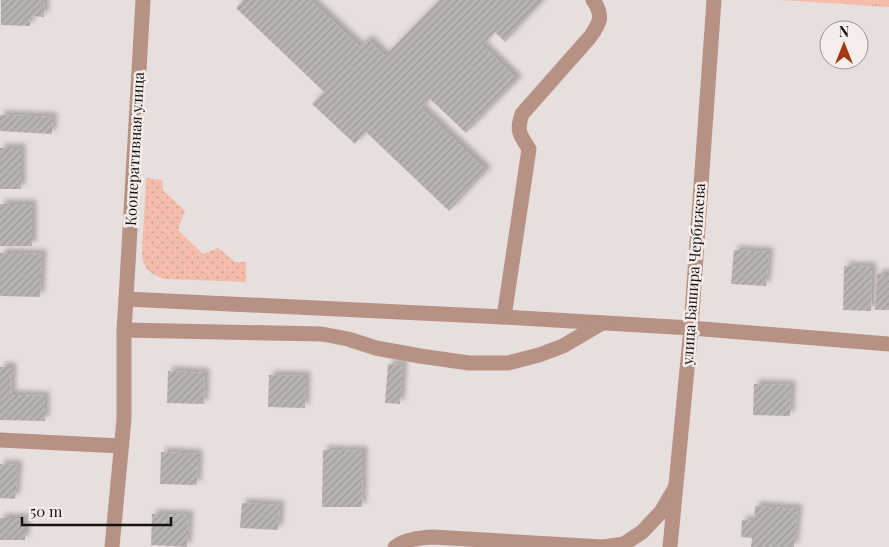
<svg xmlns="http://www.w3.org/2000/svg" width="889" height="547" viewBox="0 0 889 547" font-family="'Playfair Display',serif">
<defs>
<pattern id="grass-dots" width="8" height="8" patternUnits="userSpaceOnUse" patternTransform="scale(1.25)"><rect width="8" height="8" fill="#f4bcaa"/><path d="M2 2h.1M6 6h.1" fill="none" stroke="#d0a191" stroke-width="1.8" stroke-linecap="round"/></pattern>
<pattern id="park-tufts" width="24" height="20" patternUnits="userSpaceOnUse" patternTransform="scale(1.25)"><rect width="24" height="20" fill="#f4bcaa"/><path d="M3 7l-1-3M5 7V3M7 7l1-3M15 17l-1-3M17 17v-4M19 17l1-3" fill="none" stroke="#d0a191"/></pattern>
<pattern id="building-hatch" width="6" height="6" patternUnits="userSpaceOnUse" patternTransform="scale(1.25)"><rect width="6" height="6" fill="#bab4b1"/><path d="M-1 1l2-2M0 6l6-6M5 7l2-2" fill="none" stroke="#9f9a97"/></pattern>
<filter id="shadow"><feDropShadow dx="4.5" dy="-4.5" stdDeviation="2.5" flood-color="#0004"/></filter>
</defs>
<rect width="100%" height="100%" fill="#e7dfdd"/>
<!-- grass -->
<path fill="url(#grass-dots)" d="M146 178 162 180 163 190 185 211 178 230 203 254 218 248 235 262H246V282L166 279C152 275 143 270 142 254Z"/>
<!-- park -->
<polygon fill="url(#park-tufts)" points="781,0 889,0 889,7"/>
<!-- building -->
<g fill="url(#building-hatch)" filter="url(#shadow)">
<polygon points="1,0 45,0 44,17 30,16 30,26 1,25"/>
<polygon points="243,0 310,0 360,47 368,39 385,56 439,0 540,0 542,2 505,42 495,32 482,45 518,80 466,133 430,99 421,108 487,171 449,211 366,132 355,144 312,104 324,92 236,8"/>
<polygon points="0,115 53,117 52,134 0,131"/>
<rect x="0" y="148" width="21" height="41"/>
<rect x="0" y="204" width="32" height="42"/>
<polygon points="734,250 769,252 766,286 731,284"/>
<polygon points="0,253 42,254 40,297 0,296"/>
<polygon points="844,266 872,267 871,311 843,310"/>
<polygon points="877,274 889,274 889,310 875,310"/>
<polygon points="388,364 403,365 400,404 385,403"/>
<polygon points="0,367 12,367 11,395 45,396 45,421 0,420"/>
<polygon points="168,371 205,373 204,404 167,403"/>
<polygon points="269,375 306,376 305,408 268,407"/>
<polygon points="754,384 791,385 790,416 753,415"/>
<polygon points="323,450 363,451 362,507 322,507"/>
<polygon points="161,452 198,454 197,485 160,484"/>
<polygon points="0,464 18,465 15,499 0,498"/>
<polygon points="242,503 280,505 278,530 240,528"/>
<polygon points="755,506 798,509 794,547 751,547 752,538 741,537 742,520 754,521"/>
<polygon points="152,514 189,515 187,547 151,545"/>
<rect x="0" y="518" width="25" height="22"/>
</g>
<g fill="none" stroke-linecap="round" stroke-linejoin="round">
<!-- minor -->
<g stroke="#b89185" stroke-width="15">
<polyline points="126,299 504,317 691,328 889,344"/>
<path d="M504 317 529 149C520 134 516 132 522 114L590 37C600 23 604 16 593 0"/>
<polyline points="124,330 322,334 348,339 376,348 420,356 469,363 508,363 539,355 563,346 602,323"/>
<polyline points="0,440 121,446"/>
<polyline points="112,547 124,419 124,330 126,299 143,0"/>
<path d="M395 547C405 539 420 538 433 537L603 547 624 544 642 532 661 512 675 488"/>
<polyline points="670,547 691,328 714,0"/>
</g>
</g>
<g text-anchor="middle" stroke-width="5" stroke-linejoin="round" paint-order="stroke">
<!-- street labels -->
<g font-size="15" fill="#141111" stroke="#f4edea">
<text transform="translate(135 149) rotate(-87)" y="5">Кооперативная улица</text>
<text transform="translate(694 274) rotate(-86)" y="5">улица Башира Чербижева</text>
</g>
</g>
<!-- north arrow -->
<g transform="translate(844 45)"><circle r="24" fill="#f4edea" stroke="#9a9593"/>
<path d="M0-4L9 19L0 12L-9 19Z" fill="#a03915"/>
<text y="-8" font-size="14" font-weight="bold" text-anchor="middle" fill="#141111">N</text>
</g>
<!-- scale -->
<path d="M22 517v8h149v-8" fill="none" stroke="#141111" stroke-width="2.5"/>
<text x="30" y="517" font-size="15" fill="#141111" stroke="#f4edea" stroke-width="4" paint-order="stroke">50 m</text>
</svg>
